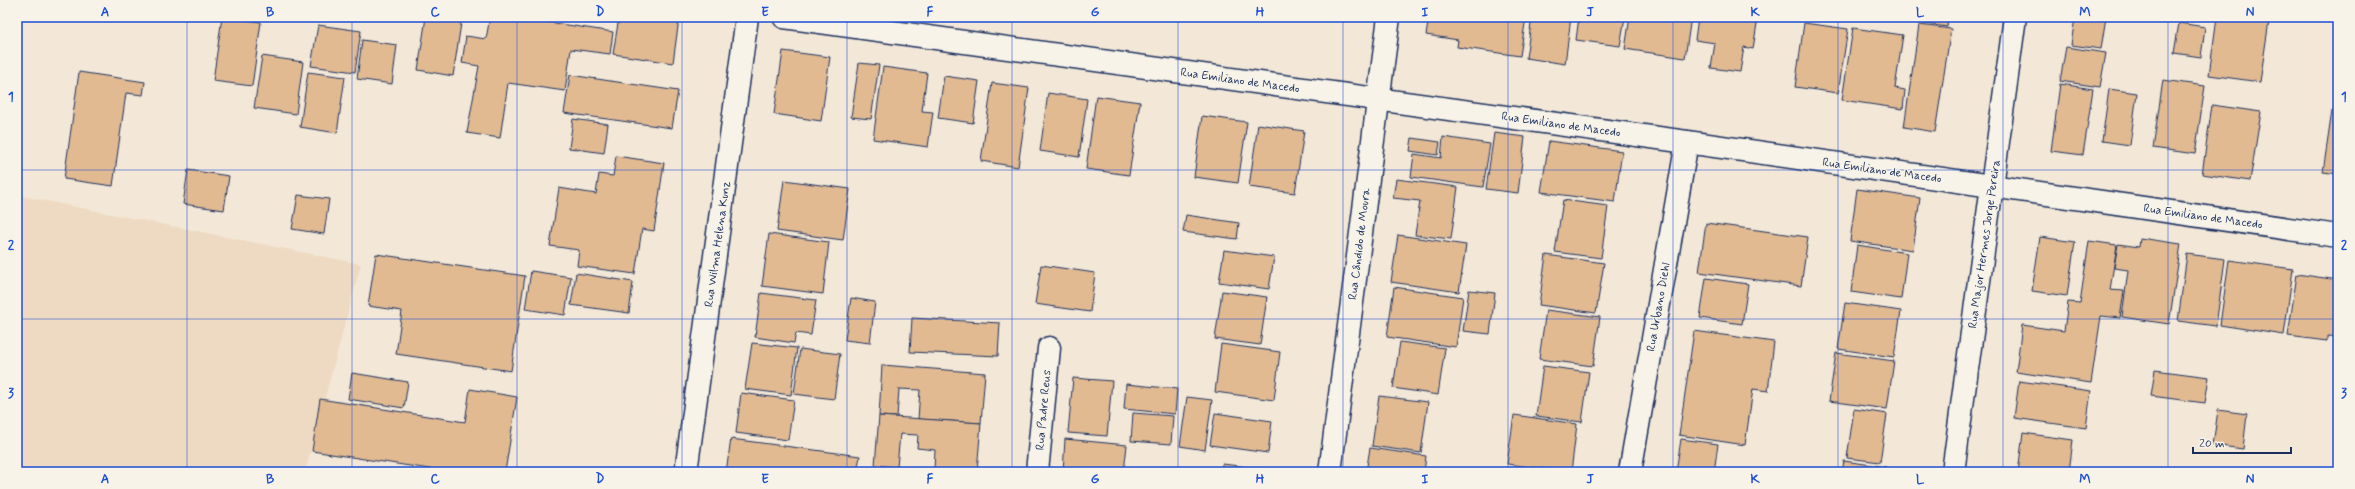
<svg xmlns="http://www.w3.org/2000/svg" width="2355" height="489" viewBox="0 0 2355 489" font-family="Mynerve,sans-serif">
<rect width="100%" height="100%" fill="#f3e8d7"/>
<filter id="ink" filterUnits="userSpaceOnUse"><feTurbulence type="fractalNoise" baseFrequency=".025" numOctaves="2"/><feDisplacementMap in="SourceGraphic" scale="8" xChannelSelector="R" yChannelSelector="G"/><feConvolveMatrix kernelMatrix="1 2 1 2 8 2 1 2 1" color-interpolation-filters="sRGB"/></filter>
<g filter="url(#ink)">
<!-- built -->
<polygon fill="#eedac2" points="17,195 361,264 305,472 17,472"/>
<!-- building -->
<g fill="#e1ba92" stroke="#1b2f5e">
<polygon points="222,17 261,22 252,86 213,81"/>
<polygon points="276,17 311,17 310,22"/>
<polygon points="426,17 462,17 453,76 418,70"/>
<polygon points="490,17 515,17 613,32 610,54 571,49 565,91 508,83 500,138 467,133 479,66 462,63 466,36 486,39"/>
<polygon points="619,17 679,19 673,63 613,54"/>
<polygon points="1429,17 1526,17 1520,56 1457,47 1458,40 1426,35"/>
<polygon points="1532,17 1571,17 1565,64 1526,58"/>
<polygon points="1579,17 1625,17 1620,46 1576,40"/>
<polygon points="1630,17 1691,17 1685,58 1625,49"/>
<polygon points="1698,17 1758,17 1753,49 1744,47 1740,72 1711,68 1715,43 1695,40"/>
<polygon points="1876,17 1948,17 1947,27"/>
<polygon points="2075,17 2106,17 2101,49 2071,45"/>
<polygon points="2217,17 2240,17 2269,21 2260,82 2209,75"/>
<polygon points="1804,23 1848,29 1838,93 1795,87"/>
<polygon points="2179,23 2205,27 2201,57 2174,53"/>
<polygon points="318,25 361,31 355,72 311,66"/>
<polygon points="1919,25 1951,29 1935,132 1904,127"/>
<polygon points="1853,28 1903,35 1895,88 1905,90 1903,109 1842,100"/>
<polygon points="362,40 397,45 392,84 357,79"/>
<polygon points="2066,47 2106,53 2100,87 2060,81"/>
<polygon points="783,51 830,57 821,121 774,114"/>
<polygon points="262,56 303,62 296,114 254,108"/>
<polygon points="859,63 879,65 871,119 851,117"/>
<polygon points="883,67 927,73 922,111 933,112 928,147 873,139"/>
<polygon points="79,72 145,82 143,95 126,93 113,186 64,179"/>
<polygon points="308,72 345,77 337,133 300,127"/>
<polygon points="570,75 678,91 672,128 564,113"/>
<polygon points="944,76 979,81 973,123 938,118"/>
<polygon points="2163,80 2205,86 2195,154 2153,148"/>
<polygon points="992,83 1029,88 1018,167 981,161"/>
<polygon points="2060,84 2093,89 2083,155 2051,151"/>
<polygon points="2109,89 2137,93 2130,145 2102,141"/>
<polygon points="1048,93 1087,99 1079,157 1040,151"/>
<polygon points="1096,96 1140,102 1129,175 1086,169"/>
<polygon points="2212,105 2261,112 2250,181 2202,174"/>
<polygon points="2332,111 2338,112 2338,174 2323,172"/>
<polygon points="1202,116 1247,122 1238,183 1194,177"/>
<polygon points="573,119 608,124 604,153 569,148"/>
<polygon points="1258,124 1304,131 1295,193 1249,187"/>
<polygon points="1494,133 1525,137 1518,193 1486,189"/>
<polygon points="1443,137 1490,144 1483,187 1411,177 1414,154 1441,158"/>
<polygon points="1412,138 1440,142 1438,155 1410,151"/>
<polygon points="1549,141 1622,151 1615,202 1541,192"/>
<polygon points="616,156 664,163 654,231 642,229 635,274 577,266 579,250 550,246 559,188 596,194 599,174 613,176"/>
<polygon points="188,170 229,176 224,210 183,204"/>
<polygon points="1396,179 1458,187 1451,239 1415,235 1420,201 1393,198"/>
<polygon points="784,180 850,189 843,240 777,231"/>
<polygon points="1857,189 1920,198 1913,250 1850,241"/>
<polygon points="298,195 329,199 324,234 292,229"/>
<polygon points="1563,200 1608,206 1601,258 1555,252"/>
<polygon points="1186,215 1239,223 1237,239 1183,232"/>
<polygon points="1706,223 1808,237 1801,286 1699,272"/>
<polygon points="769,234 829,242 823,294 762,286"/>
<polygon points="1398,235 1466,245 1459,292 1391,282"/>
<polygon points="2040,237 2075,242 2067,296 2032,291"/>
<polygon points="2140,238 2181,244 2169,324 2122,317 2128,270 2114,268 2118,244 2139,247"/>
<polygon points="2089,241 2117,245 2110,290 2124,291 2120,318 2101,316 2091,383 2016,372 2022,325 2064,331 2068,302 2080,303"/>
<polygon points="1857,245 1907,253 1901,299 1851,292"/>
<polygon points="1224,250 1274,257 1269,289 1219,282"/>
<polygon points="376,254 525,276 511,371 396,354 402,311 368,306"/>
<polygon points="2187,254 2225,259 2216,326 2178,321"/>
<polygon points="1546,255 1604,263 1596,313 1539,305"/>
<polygon points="2229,260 2293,269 2284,335 2220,325"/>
<polygon points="1041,265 1095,273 1090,312 1035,304"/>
<polygon points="531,271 571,277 565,315 525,309"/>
<polygon points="576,273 633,282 629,313 571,305"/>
<polygon points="2297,274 2338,280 2338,337 2327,336 2327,341 2288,336"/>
<polygon points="1706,278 1748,284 1742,324 1700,318"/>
<polygon points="1394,287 1463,297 1456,347 1387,337"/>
<polygon points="1469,290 1495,293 1490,334 1463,331"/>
<polygon points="1222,291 1267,297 1260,345 1215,339"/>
<polygon points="761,293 816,300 811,335 796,333 794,343 755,337"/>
<polygon points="851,298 875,302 870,343 845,340"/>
<polygon points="1845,303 1901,311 1894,357 1838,349"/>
<polygon points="1546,310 1600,317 1593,366 1539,359"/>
<polygon points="912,318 1000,323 998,356 910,352"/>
<polygon points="1694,331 1774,342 1768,391 1753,389 1745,445 1679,435"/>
<polygon points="1400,342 1445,348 1438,395 1393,388"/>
<polygon points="752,343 797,348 791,395 745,389"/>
<polygon points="1221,344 1280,352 1274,400 1215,392"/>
<polygon points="800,349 840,354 834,399 794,394"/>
<polygon points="1836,353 1894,361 1887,409 1829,401"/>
<polygon points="882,365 985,373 981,423 918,419 920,390 899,389 897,417 879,416"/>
<polygon points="1543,366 1589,372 1582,422 1536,416"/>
<polygon points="2155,370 2209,377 2205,403 2151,396"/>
<polygon points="352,373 408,382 404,408 348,399"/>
<polygon points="1073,378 1112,381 1107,436 1068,433"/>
<polygon points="2019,381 2091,391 2086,428 2014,418"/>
<polygon points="1126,384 1177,389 1175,414 1124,409"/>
<polygon points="470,389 517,397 505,472 449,472 312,451 320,399 465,422"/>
<polygon points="741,393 794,400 788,440 736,433"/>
<polygon points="1379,396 1428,402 1421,453 1372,446"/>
<polygon points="1187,397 1212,400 1205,450 1180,446"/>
<polygon points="1854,409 1887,414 1880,462 1847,458"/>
<polygon points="2218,410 2247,414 2243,449 2213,445"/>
<polygon points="1133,413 1173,416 1171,444 1131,441"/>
<polygon points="1215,413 1272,421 1268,453 1210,445"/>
<polygon points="1514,415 1577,424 1571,472 1507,464"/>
<polygon points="879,416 981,423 977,472 934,470 935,450 917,448 918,435 900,434 897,467 875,465"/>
<polygon points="2023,433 2073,440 2069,472 2018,472"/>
<polygon points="731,439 860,456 857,472 726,472"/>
<polygon points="1065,439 1127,445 1124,472 1063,472"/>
<polygon points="1681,439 1718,444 1714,472 1676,472"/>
<polygon points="1370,448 1426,456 1424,472 1366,472"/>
<polygon points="1844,461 1886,467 1886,472 1842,472"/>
<polygon points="1222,464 1265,469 1265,472 1221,472"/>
</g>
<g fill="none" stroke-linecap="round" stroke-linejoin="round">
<!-- minor casing -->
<g stroke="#1b2f5e" stroke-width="25">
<g id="minor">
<polyline points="784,17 1687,142 2338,236"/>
<polyline points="686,472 747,17"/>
<polyline points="1037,472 1049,348"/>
<polyline points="1330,472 1389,17"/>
<polyline points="1630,472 1687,142"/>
<polyline points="1953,472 2015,17"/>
</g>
</g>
<!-- minor -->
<use href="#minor" stroke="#f7f3e8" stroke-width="22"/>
</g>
</g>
<!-- grid -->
<path fill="none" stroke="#1d4ed8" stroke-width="1" stroke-opacity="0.55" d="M187 17V472M352 17V472M517 17V472M682 17V472M847 17V472M1012 17V472M1178 17V472M1343 17V472M1508 17V472M1673 17V472M1838 17V472M2003 17V472M2168 17V472M17 170H2338M17 319H2338"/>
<g text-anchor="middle" stroke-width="3" stroke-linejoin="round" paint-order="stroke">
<!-- street labels -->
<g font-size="12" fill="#1b2f5e" stroke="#f7f3e8">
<text transform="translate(1240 80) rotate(8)" y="4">Rua Emiliano de Macedo</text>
<text transform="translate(1561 124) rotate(8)" y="4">Rua Emiliano de Macedo</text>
<text transform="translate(1882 170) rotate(8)" y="4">Rua Emiliano de Macedo</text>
<text transform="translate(2203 216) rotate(8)" y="4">Rua Emiliano de Macedo</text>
<text transform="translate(717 244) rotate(-82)" y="4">Rua Wilma Helena Kunz</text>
<text transform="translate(1359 244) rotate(-83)" y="4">Rua Cândido de Moura</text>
<text transform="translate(1984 244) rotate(-82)" y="4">Rua Major Hermes Jorge Pereira</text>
<text transform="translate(1658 307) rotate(-80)" y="4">Rua Urbano Diehl</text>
<text transform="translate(1043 410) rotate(-85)" y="4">Rua Padre Reus</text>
</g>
</g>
<!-- margin -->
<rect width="2355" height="489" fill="none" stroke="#f7f3e8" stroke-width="44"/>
<!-- scale -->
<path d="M2193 447v6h98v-6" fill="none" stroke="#1b2f5e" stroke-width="2"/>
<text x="2199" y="447" font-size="12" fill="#1b2f5e" stroke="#f7f3e8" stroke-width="3" paint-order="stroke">20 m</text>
<rect x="22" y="22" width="2311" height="445" fill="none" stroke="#1d4ed8" stroke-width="1.5"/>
<g font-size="13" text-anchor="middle" font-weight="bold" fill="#1d4ed8">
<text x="105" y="16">A</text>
<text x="270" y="16">B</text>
<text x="435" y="16">C</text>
<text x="600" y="16">D</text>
<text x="765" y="16">E</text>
<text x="930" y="16">F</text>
<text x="1095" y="16">G</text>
<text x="1260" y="16">H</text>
<text x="1425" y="16">I</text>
<text x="1590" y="16">J</text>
<text x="1755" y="16">K</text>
<text x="1920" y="16">L</text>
<text x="2085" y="16">M</text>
<text x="2250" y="16">N</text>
<text x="11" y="101">1</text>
<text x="2344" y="101">1</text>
<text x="11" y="249">2</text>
<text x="2344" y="249">2</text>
<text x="11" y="397">3</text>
<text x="2344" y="397">3</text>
<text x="105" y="483">A</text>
<text x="270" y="483">B</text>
<text x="435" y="483">C</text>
<text x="600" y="483">D</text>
<text x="765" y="483">E</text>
<text x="930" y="483">F</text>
<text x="1095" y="483">G</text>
<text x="1260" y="483">H</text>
<text x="1425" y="483">I</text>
<text x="1590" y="483">J</text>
<text x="1755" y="483">K</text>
<text x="1920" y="483">L</text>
<text x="2085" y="483">M</text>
<text x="2250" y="483">N</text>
</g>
</svg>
